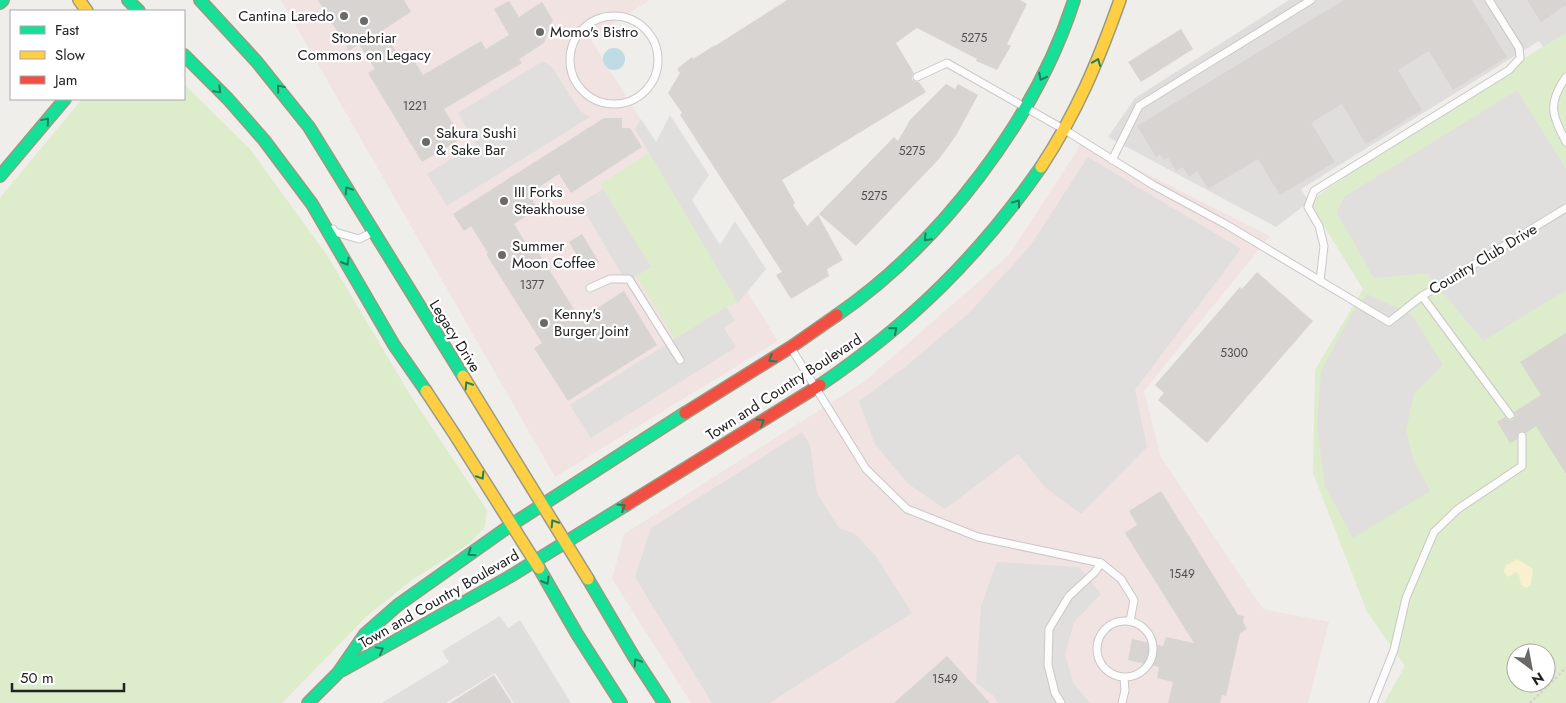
<svg xmlns="http://www.w3.org/2000/svg" width="1566" height="703" viewBox="0 0 1566 703" font-family="Jost,sans-serif">
<rect width="100%" height="100%" fill="#f0eeeb"/>
<!-- residential -->
<polygon fill="#dfdedc" points="1289,0 1566,0 1566,33 1544,48 1539,41 1301,189 1309,202 1276,227 1108,137 1135,98"/>
<!-- commercial -->
<g fill="#f1e3e1">
<polygon points="281,0 650,0 590,38 778,341 555,477"/>
<polygon points="1082,141 1270,236 1144,391 1161,457 1263,609 1329,622 1308,703 691,703 612,579 624,534 865,381 1009,255 1076,152"/>
</g>
<!-- grass -->
<g fill="#ddeccb" fill-rule="evenodd">
<path d="M1566 33V703H1384L1405 666 1367 612 1313 473 1315 370 1363 289 1309 202 1445 106ZM1516 653H1546V683H1516Z"/>
<polygon points="184,84 250,149 327,255 409,393 487,510 485,527 469,544 412,580 367,616 282,703 0,703 0,198 82,99 184,99"/>
<polygon points="649,153 738,303 726,307 675,339 636,276 651,267 600,184"/>
</g>
<!-- sand -->
<polygon fill="#f8f0d0" points="1517,559 1533,569 1531,584 1527,588 1521,585 1519,575 1516,572 1508,577 1504,572 1505,566"/>
<!-- parking -->
<g fill="#e0dfde">
<polygon points="543,61 552,67 580,111 590,117 447,206 427,174 476,144 458,113"/>
<polygon points="1517,90 1566,169 1566,290 1483,341 1427,273 1374,278 1337,213 1344,197"/>
<polygon points="670,115 709,175 692,200 720,245 735,221 766,269 738,303 635,129 641,119 656,142"/>
<polygon points="1088,157 1241,249 1135,390 1147,447 1081,514 1046,488 1018,454 945,509 907,483 875,444 859,401 904,368 969,313 1030,246"/>
<polygon points="603,189 651,267 626,282 580,203"/>
<polygon points="1367,294 1412,315 1443,365 1414,394 1406,430 1413,459 1430,491 1353,538 1325,486 1317,427 1321,371 1352,313"/>
<polygon points="726,307 735,320 724,328 736,347 591,438 570,405"/>
<polygon points="802,432 810,445 817,493 839,528 854,533 875,555 912,613 769,703 712,703 635,577 651,528"/>
<polygon points="997,562 1079,567 1101,594 1074,622 1065,654 1073,683 1090,703 998,703 994,696 976,683 981,606"/>
<polygon points="500,616 508,628 520,620 571,703 514,703 495,673 446,703 382,703 449,662 442,651"/>
</g>
<!-- water -->
<circle fill="#bfdbe3" cx="614" cy="59" r="11"/>
<!-- building -->
<g fill="#d7d4d2">
<polygon points="318,0 404,0 411,12 383,30 398,55 407,49 423,75 481,41 486,49 509,35 494,9 509,1 519,17 542,2 553,20 544,43 519,59 522,63 444,109 462,138 422,162 368,73 375,69 359,44 349,51"/>
<polygon points="787,0 1020,0 1027,4 1007,44 1011,46 997,70 976,61 977,59 917,28 896,43 914,73 912,76 912,80 916,82 919,82 926,92 782,180 795,203 793,205 807,226 818,215 843,260 827,269 829,276 791,299 776,275 782,272 680,115 682,113 668,93 680,73 677,69 692,57 693,59 715,45 715,46"/>
<polygon points="1344,0 1472,0 1507,57 1453,90 1429,51 1398,70 1422,110 1366,144 1342,104 1311,123 1335,162 1280,195 1258,159 1208,189 1197,171 1189,177 1183,167 1176,171 1168,157 1164,160 1160,154 1156,157 1137,126"/>
<polygon points="1527,0 1566,0 1566,5 1541,22"/>
<polygon points="1181,29 1193,49 1141,82 1128,62"/>
<polygon points="946,84 955,89 958,84 978,95 957,134 939,159 856,246 819,214 894,137 898,141 910,120"/>
<polygon points="604,118 622,118 622,128 630,128 642,147 571,193 559,174 529,194 538,209 514,224 529,248 534,245 580,319 624,291 657,345 568,401 534,348 542,343 486,254 488,253 471,226 464,231 453,214"/>
<polygon points="582,234 599,262 586,270 569,242"/>
<polygon points="1257,272 1313,321 1207,443 1158,400 1164,393 1155,385 1240,287 1242,289"/>
<polygon points="1566,333 1566,474 1536,426 1526,433 1522,431 1519,432 1517,439 1510,443 1497,422 1505,417 1508,420 1513,420 1515,417 1514,412 1541,395 1520,362"/>
<polygon points="1161,491 1238,615 1244,616 1243,622 1247,629 1240,633 1226,696 1222,695 1220,703 1168,703 1173,682 1157,678 1159,667 1128,660 1132,639 1163,646 1166,637 1194,643 1125,533 1137,525 1129,511"/>
<polygon points="947,656 990,703 894,703"/>
<polygon points="494,675 512,703 450,703"/>
</g>
<g fill="none" stroke-linecap="round" stroke-linejoin="round">
<!-- lane casing -->
<g stroke="#c9c8c7" stroke-width="9">
<g id="lane">
<circle cx="614" cy="60" r="44"/>
<polyline points="917,77 947,63 1065,130 1153,185 1227,225 1389,322 1422,296 1566,208"/>
<path d="M1566 77C1547 104 1552 114 1566 142"/>
<polyline points="1112,160 1139,106 1311,0"/>
<polyline points="333,229 335,232 359,239 373,232"/>
<polyline points="1320,281 1324,246 1319,226 1308,207 1314,191 1509,70 1520,58 1519,48 1489,0"/>
<polyline points="590,288 610,279 629,279 680,360"/>
<polyline points="1422,296 1510,415"/>
<polyline points="791,348 866,469 907,509 978,537 1101,563 1121,579 1134,600 1130,621"/>
<circle cx="1125" cy="649" r="28"/>
<polyline points="1061,703 1055,693 1048,665 1049,629 1069,596 1095,572 1101,563"/>
<polyline points="1122,703 1125,690 1124,678"/>
<polyline points="1373,703 1394,650 1406,598 1434,532 1458,509 1522,466 1522,436"/>
</g>
</g>
<!-- fast casing -->
<g stroke="#999a82" stroke-width="14">
<g id="fast">
<polyline points="128,0 139,11"/>
<polyline points="200,0 257,62 309,127 463,376"/>
<polyline points="0,3 3,0"/>
<polyline points="184,55 228,99 264,140 312,204 394,345 426,391"/>
<polyline points="0,176 65,99"/>
<path d="M837 315C940 244 1036 119 1074 0"/>
<path d="M820 385C910 324 979 256 1041 167"/>
<polyline points="539,568 577,634 621,703"/>
<polyline points="588,579 634,657 664,703"/>
<polyline points="343,670 509,577 626,505"/>
<polyline points="308,703 338,673 365,634 398,605 511,525 685,413"/>
</g>
</g>
<!-- slow casing -->
<g stroke="#999a82" stroke-width="14">
<g id="slow">
<polyline points="79,0 87,11"/>
<path d="M1041 167C1077 112 1098 62 1120 0"/>
<polyline points="463,376 588,579"/>
<polyline points="426,391 455,435 539,568"/>
</g>
</g>
<!-- jam casing -->
<g stroke="#999a82" stroke-width="14">
<g id="jam">
<polyline points="685,413 791,347 837,315"/>
<polyline points="626,505 820,385"/>
</g>
</g>
<!-- path -->
<polyline stroke="#dccecd" stroke-width="2.5" stroke-dasharray="2.5 2.5" stroke-linecap="butt" points="1530,703 1566,668"/>
<!-- lane -->
<use href="#lane" stroke="#fdfcfc" stroke-width="7"/>
<!-- fast -->
<use href="#fast" stroke="#16e098" stroke-width="11"/>
<!-- slow -->
<use href="#slow" stroke="#ffcf43" stroke-width="11"/>
<!-- jam -->
<use href="#jam" stroke="#f24e42" stroke-width="11"/>
</g>
<!-- one-way arrows -->
<defs><path id="oneway-chevron" d="M-2-3.5L2.5 0L-2 3.5" fill="none" stroke-width="1.6" stroke-linecap="round" stroke-linejoin="round" transform="scale(1.25)"/></defs>
<g stroke="#1c815d">
<use href="#oneway-chevron" transform="translate(1097 62) rotate(-68)"/>
<use href="#oneway-chevron" transform="translate(1042 77) rotate(117)"/>
<use href="#oneway-chevron" transform="translate(280 88) rotate(-130)"/>
<use href="#oneway-chevron" transform="translate(218 90) rotate(45)"/>
<use href="#oneway-chevron" transform="translate(46 121) rotate(-50)"/>
<use href="#oneway-chevron" transform="translate(348 190) rotate(-123)"/>
<use href="#oneway-chevron" transform="translate(1017 203) rotate(-54)"/>
<use href="#oneway-chevron" transform="translate(927 238) rotate(134)"/>
<use href="#oneway-chevron" transform="translate(346 262) rotate(60)"/>
<use href="#oneway-chevron" transform="translate(894 330) rotate(-40)"/>
<use href="#oneway-chevron" transform="translate(772 359) rotate(148)"/>
<use href="#oneway-chevron" transform="translate(468 385) rotate(-122)"/>
<use href="#oneway-chevron" transform="translate(761 422) rotate(-32)"/>
<use href="#oneway-chevron" transform="translate(481 476) rotate(58)"/>
<use href="#oneway-chevron" transform="translate(622 507) rotate(-32)"/>
<use href="#oneway-chevron" transform="translate(554 523) rotate(-122)"/>
<use href="#oneway-chevron" transform="translate(471 553) rotate(145)"/>
<use href="#oneway-chevron" transform="translate(546 581) rotate(60)"/>
<use href="#oneway-chevron" transform="translate(380 650) rotate(-29)"/>
<use href="#oneway-chevron" transform="translate(637 662) rotate(-123)"/>
</g>
<!-- markers -->
<g fill="#6a6968" stroke="#fff" stroke-width="2">
<circle cx="344" cy="16" r="5"/>
<circle cx="364" cy="21" r="5"/>
<circle cx="540" cy="32" r="5"/>
<circle cx="426" cy="142" r="5"/>
<circle cx="504" cy="201" r="5"/>
<circle cx="502" cy="255" r="5"/>
<circle cx="544" cy="323" r="5"/>
</g>
<g text-anchor="middle" stroke-width="4.5" stroke-linejoin="round" paint-order="stroke">
<!-- number labels -->
<g font-size="12" fill="#4f4e4e">
<text x="974" y="42">5275</text>
<text x="415" y="110">1221</text>
<text x="912" y="155">5275</text>
<text x="874" y="200">5275</text>
<text x="532" y="289">1377</text>
<text x="1234" y="357">5300</text>
<text x="1182" y="578">1549</text>
<text x="945" y="683">1549</text>
</g>
<!-- poi labels -->
<g font-size="15" fill="#222" stroke="#fff" text-anchor="start">
<text x="334" y="21" text-anchor="end">Cantina Laredo</text>
<text x="550" y="37">Momo's Bistro</text>
<text x="364" y="43" text-anchor="middle">Stonebriar<tspan x="364" dy="17">Commons on Legacy</tspan></text>
<text x="436" y="138">Sakura Sushi<tspan x="436" dy="17">&amp; Sake Bar</tspan></text>
<text x="514" y="197">III Forks<tspan x="514" dy="17">Steakhouse</tspan></text>
<text x="512" y="251">Summer<tspan x="512" dy="17">Moon Coffee</tspan></text>
<text x="554" y="319">Kenny's<tspan x="554" dy="17">Burger Joint</tspan></text>
</g>
<!-- street labels -->
<g font-size="15" fill="#222" stroke="#fff">
<text transform="translate(1483 259) rotate(-31)" y="5">Country Club Drive</text>
<text transform="translate(455 336) rotate(58)" y="5">Legacy Drive</text>
<text transform="translate(784 387) rotate(-33)" y="5">Town and Country Boulevard</text>
<text transform="translate(439 599) rotate(-30)" y="5">Town and Country Boulevard</text>
</g>
</g>
<!-- legend -->
<rect x="10" y="10" width="175" height="90" fill="#ffffff" stroke="#a7a7a7"/>
<rect x="20" y="26" width="25" height="8" fill="#16e098" stroke="#a7a7a7"/>
<text x="55" y="35" font-size="15" fill="#222222">Fast</text>
<rect x="20" y="51" width="25" height="8" fill="#ffcf43" stroke="#a7a7a7"/>
<text x="55" y="60" font-size="15" fill="#222222">Slow</text>
<rect x="20" y="76" width="25" height="8" fill="#f24e42" stroke="#a7a7a7"/>
<text x="55" y="85" font-size="15" fill="#222222">Jam</text>
<!-- north arrow -->
<g transform="translate(1531 668) rotate(148)"><circle r="24" fill="#ffffff" stroke="#a7a7a7"/>
<path d="M0-4L9 19L0 12L-9 19Z" fill="#6a6968"/>
<text y="-8" font-size="14" font-weight="bold" text-anchor="middle" fill="#222222">N</text>
</g>
<!-- scale -->
<path d="M12 683v8h112v-8" fill="none" stroke="#222222" stroke-width="2.5"/>
<text x="20" y="683" font-size="15" fill="#222222" stroke="#ffffff" stroke-width="4" paint-order="stroke">50 m</text>
</svg>
